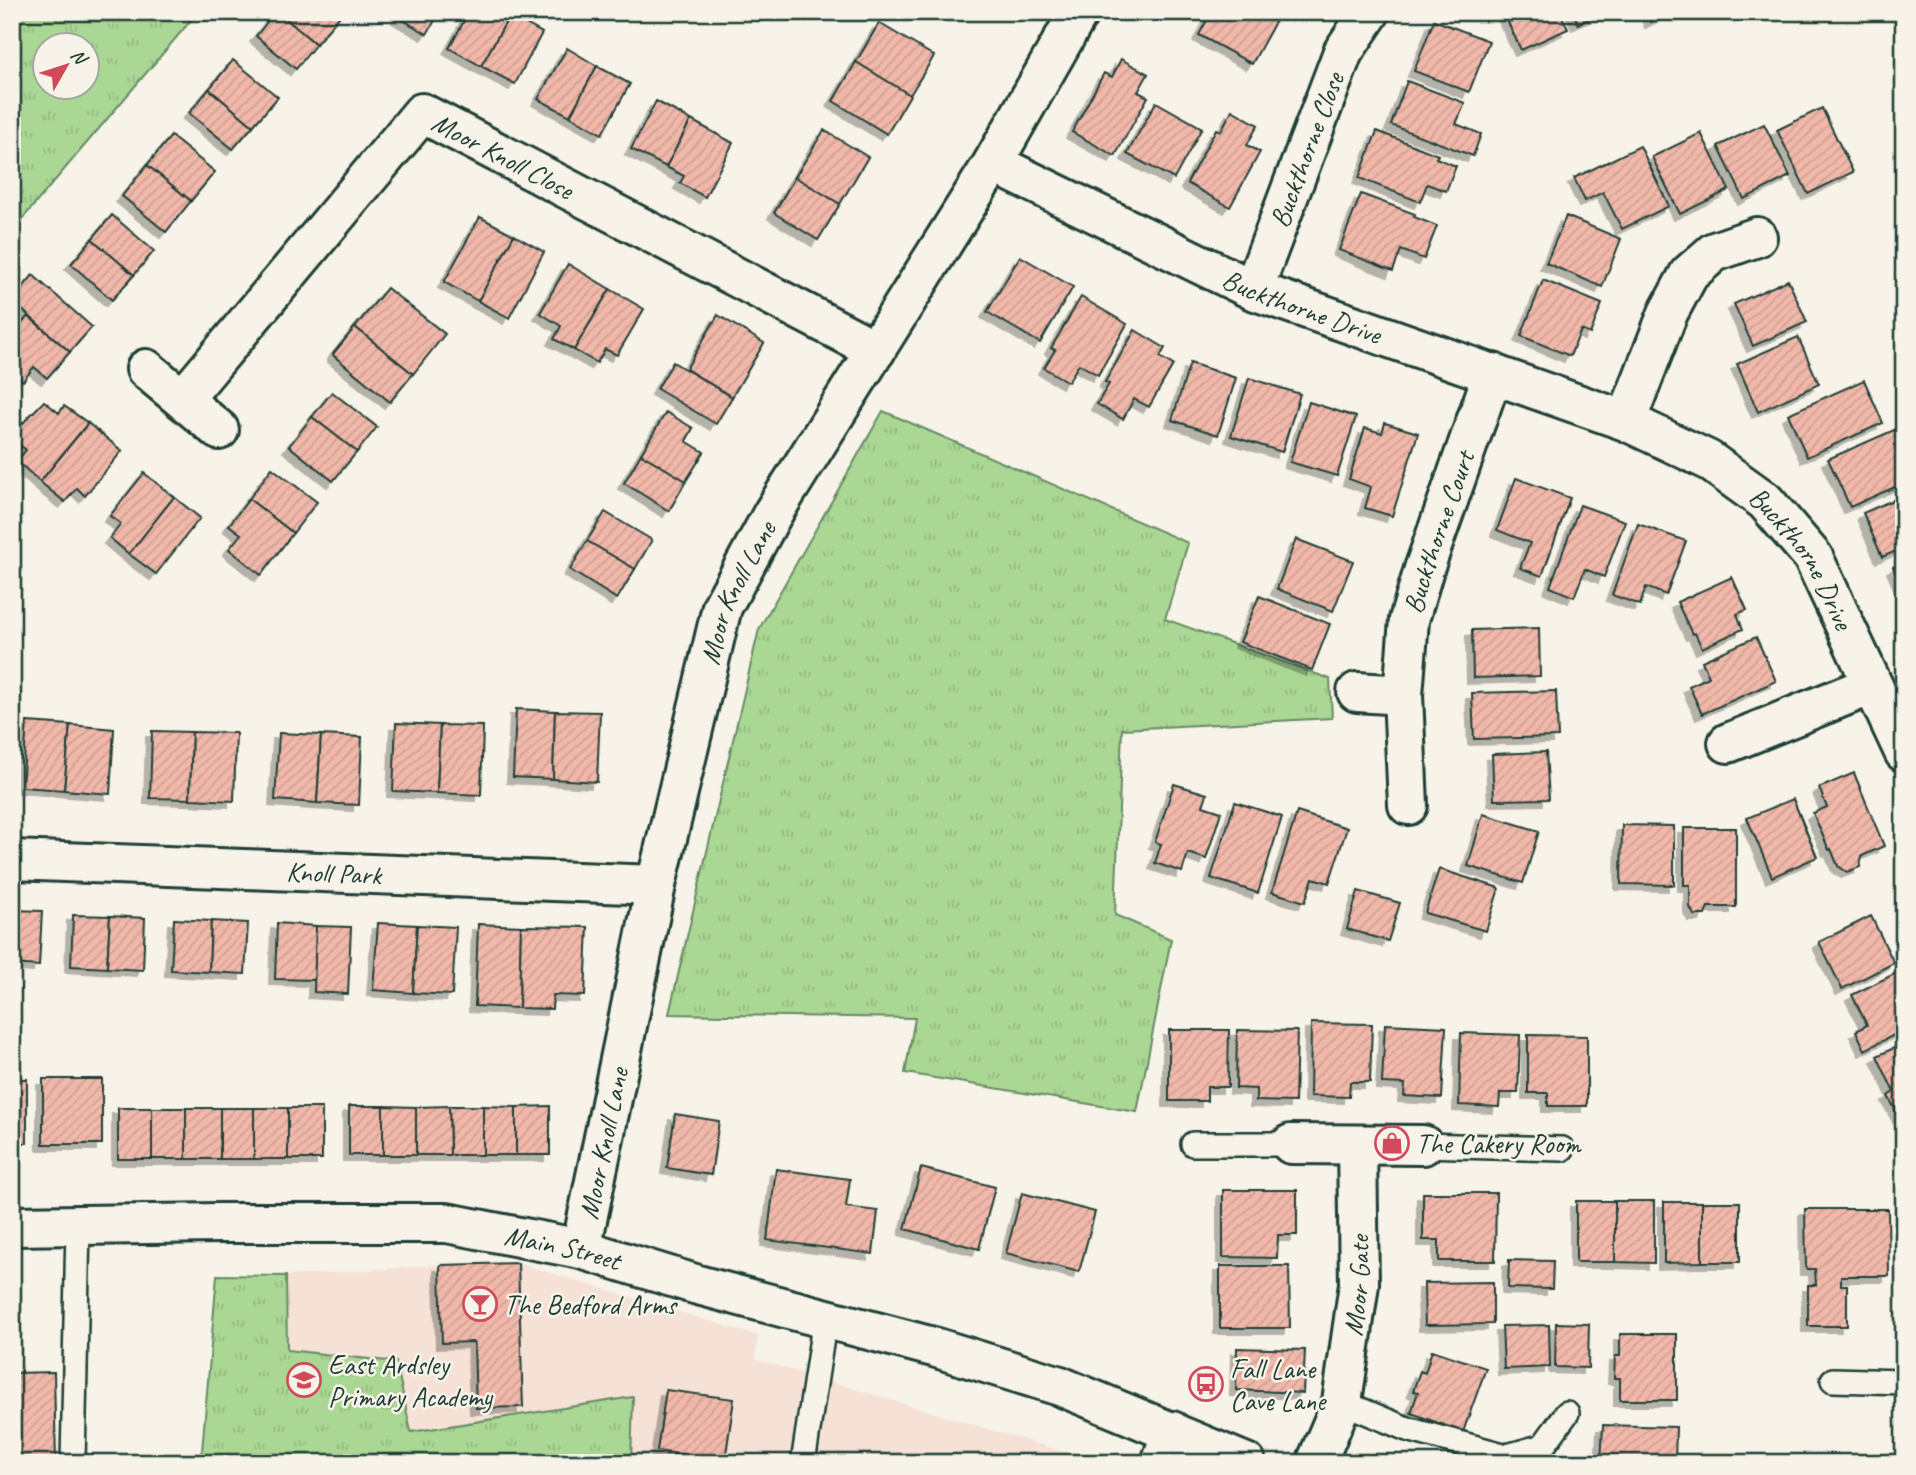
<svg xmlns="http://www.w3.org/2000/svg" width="1916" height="1475" viewBox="0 0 1916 1475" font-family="Caveat,sans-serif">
<defs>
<pattern id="grass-tufts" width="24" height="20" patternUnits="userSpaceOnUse" patternTransform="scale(1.75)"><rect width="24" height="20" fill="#abd795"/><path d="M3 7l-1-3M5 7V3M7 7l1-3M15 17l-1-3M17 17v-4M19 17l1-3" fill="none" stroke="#93b981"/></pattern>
<pattern id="building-hatch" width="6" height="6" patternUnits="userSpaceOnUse" patternTransform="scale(1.75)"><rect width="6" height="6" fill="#f1b8aa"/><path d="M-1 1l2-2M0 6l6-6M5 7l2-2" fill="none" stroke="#ce9f93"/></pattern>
<filter id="shadow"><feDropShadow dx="-6" dy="6" stdDeviation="0" flood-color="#0004"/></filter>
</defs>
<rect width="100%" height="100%" fill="#f7f3e8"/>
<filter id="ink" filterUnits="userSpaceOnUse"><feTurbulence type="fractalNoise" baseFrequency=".0143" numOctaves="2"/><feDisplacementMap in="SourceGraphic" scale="14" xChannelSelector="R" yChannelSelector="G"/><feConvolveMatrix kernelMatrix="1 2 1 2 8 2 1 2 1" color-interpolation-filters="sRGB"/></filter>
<g filter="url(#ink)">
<!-- built -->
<polygon fill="#f5e1d5" points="518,1263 758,1336 755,1359 1101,1463 201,1463 217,1275 286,1276 440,1265"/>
<!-- grass -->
<g fill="url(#grass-tufts)" stroke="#658a64" stroke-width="2" fill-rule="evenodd">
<path d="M12 12H198L12 231ZM46 46H88V88H46Z"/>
<polygon points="883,411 1188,543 1165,619 1330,679 1332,718 1122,729 1115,915 1171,939 1137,1112 905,1073 915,1018 669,1014 759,629"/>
<polygon points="217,1275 286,1276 287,1350 396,1362 411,1432 633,1397 631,1463 201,1463"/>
</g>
<!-- building -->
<g fill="url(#building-hatch)" stroke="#1f3d34" stroke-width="2" filter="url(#shadow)">
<polygon points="275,12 278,12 316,44 296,69 256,36"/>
<polygon points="278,12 335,12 340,16 316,44"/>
<polygon points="400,12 440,12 427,34 398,17"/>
<polygon points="469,12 505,12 510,15 481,66 449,48"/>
<polygon points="1211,12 1261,12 1276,20 1252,64 1199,35"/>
<polygon points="1503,12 1560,12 1568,29 1521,50"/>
<polygon points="1573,12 1604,12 1578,24"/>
<polygon points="1647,12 1671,12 1651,22"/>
<polygon points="510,15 542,33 515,84 481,66"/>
<polygon points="1434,20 1489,41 1469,92 1414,71"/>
<polygon points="879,23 934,56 910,95 856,62"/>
<polygon points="567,48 597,66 570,116 538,99"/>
<polygon points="1121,59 1148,74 1138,92 1148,97 1115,156 1072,132 1104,73 1112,77"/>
<polygon points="233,60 278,97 253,126 209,89"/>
<polygon points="856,62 910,95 887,134 833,101"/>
<polygon points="597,66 630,84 602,134 570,116"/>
<polygon points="1407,81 1465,103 1456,124 1481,134 1473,156 1391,125"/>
<polygon points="209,89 253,126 233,149 189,113"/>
<polygon points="656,101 691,120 666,167 631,149"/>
<polygon points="1156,102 1202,128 1174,179 1127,154"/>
<polygon points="1822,108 1853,172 1808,194 1777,130"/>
<polygon points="1232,110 1258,125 1247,145 1260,152 1230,207 1187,183 1216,129 1221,131"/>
<polygon points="691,120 733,143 705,197 680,183 684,176 666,167"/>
<polygon points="1764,124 1790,176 1744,199 1718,146"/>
<polygon points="824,130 868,157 840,204 795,177"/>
<polygon points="1377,131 1438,155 1436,158 1456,166 1446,191 1427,184 1420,202 1359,178"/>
<polygon points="1701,133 1729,190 1680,214 1652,157"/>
<polygon points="171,136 215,172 191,201 147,165"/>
<polygon points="1640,146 1669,206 1622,229 1603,192 1585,201 1574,178"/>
<polygon points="147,165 191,201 166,232 122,196"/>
<polygon points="795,177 840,204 818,240 774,213"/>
<polygon points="1361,194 1415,214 1414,217 1437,226 1424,259 1401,250 1393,271 1339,250"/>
<polygon points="112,215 154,251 134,275 92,239"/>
<polygon points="1566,216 1621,239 1602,287 1546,263"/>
<polygon points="480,217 514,235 478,301 444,282"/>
<polygon points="514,235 544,252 509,318 478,301"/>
<polygon points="92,239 134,275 112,300 71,264"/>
<polygon points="1020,256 1073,287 1040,343 987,312"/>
<polygon points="568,264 610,289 574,350 554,339 561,326 540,313"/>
<polygon points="33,275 92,327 70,352 12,301"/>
<polygon points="1543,280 1602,304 1590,334 1581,330 1570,356 1521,336"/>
<polygon points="1788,280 1807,322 1753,346 1734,304"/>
<polygon points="387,288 445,334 413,374 355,327"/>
<polygon points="610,289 644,309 617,355 605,349 597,363 574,350"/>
<polygon points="1081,297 1127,324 1098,375 1079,364 1068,382 1044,368 1055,350 1051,348"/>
<polygon points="718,315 764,343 732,397 686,369"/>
<polygon points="28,316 70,352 47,378 34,367 23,381 12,372 12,335"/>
<polygon points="355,327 413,374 390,402 334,356 333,354"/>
<polygon points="1135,330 1165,348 1160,357 1173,365 1149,407 1134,399 1123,419 1097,404 1109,384 1105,382"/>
<polygon points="1798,337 1819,384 1758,412 1737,364"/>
<polygon points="673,362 732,397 716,424 657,389"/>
<polygon points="1190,363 1236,378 1218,435 1172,420"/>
<polygon points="1249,378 1300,394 1282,452 1231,436"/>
<polygon points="1864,380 1883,423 1807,457 1788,414"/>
<polygon points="332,392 377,427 357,452 312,417"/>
<polygon points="44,401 59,413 64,406 88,423 40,482 17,461 26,450 12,439 12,421 15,418 22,424"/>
<polygon points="1309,402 1356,417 1337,476 1290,462"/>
<polygon points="666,412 693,428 686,441 704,452 686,481 641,454"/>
<polygon points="312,417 357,452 333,481 289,446"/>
<polygon points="88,423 122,451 85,496 77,488 65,502 40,482"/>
<polygon points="1385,423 1418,433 1392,516 1365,508 1371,487 1349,479 1365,428 1382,433"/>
<polygon points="1901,427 1904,433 1904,454 1896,458 1904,474 1904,483 1850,507 1828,459"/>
<polygon points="641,454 686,481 669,511 624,483"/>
<polygon points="272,468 317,502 293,533 249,499"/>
<polygon points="144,473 174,497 129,554 110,538 121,524 110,516"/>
<polygon points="1516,478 1570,498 1542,576 1520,568 1530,543 1497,530"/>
<polygon points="1904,495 1904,548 1882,557 1863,513"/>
<polygon points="174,497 200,518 156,574 129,554"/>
<polygon points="249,499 293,533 261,575 229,549 241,534 229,525"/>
<polygon points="1580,505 1625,521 1604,577 1585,569 1574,597 1550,587"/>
<polygon points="605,512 652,540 635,569 587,541"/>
<polygon points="1638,524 1686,541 1666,595 1646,587 1640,605 1612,595"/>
<polygon points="1296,539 1353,561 1333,611 1277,589"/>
<polygon points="587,541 635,569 617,599 570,570"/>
<polygon points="1904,562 1904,592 1893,567"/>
<polygon points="1732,577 1747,610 1737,614 1743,629 1702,648 1695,633 1692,634 1677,602"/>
<polygon points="1259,596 1330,624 1312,670 1240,642"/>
<polygon points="1539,628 1540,676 1473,678 1472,630"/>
<polygon points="1756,637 1776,681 1702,714 1689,686 1709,677 1702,661"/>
<polygon points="1556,691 1558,737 1474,739 1472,693"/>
<polygon points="516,709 555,711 553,779 513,777"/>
<polygon points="555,711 600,712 597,782 553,779"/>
<polygon points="27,722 70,725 64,790 22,787"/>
<polygon points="396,723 440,725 437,793 393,791"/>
<polygon points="70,725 114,729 110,794 64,790"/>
<polygon points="440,725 483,726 481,795 437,793"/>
<polygon points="152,731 192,732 190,799 150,798"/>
<polygon points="192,732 236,733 234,801 190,799"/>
<polygon points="279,733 321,735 317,803 275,800"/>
<polygon points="321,735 362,737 359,805 317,803"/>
<polygon points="1546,752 1549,799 1494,800 1492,754"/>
<polygon points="1854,773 1884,846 1862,856 1860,867 1847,872 1838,866 1831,849 1829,850 1813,813 1827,807 1819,788"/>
<polygon points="1174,784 1207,794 1203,806 1221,812 1206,859 1188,853 1182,872 1155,863 1161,844 1155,842"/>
<polygon points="1793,799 1817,857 1772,877 1747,818"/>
<polygon points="1235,802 1282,817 1258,893 1211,878"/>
<polygon points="1297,812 1347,828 1329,883 1313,878 1305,902 1272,892"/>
<polygon points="1483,814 1539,831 1523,883 1468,866"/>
<polygon points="1622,825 1674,826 1674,885 1621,884"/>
<polygon points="1684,828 1736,828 1736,907 1708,907 1705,915 1694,915 1690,907 1690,885 1684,885"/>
<polygon points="1439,869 1499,888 1486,931 1425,913"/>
<polygon points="1358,891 1400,903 1388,941 1347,929"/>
<polygon points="12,910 42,911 39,966 12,964"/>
<polygon points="73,915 110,916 107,968 71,966"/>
<polygon points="110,916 145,918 143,970 107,968"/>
<polygon points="1871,916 1894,963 1842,989 1819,942"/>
<polygon points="174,919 211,921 209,972 171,970"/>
<polygon points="211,921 248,923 245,974 209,972"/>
<polygon points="277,923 316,926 315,980 275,979"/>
<polygon points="378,923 417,925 413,993 373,990"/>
<polygon points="478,924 521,926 519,1008 475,1006"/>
<polygon points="417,925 456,927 452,995 413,993"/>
<polygon points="316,926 351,927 348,994 314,992"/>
<polygon points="521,926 588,927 585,996 553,995 552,1009 519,1008"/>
<polygon points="1904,969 1904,1030 1865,1050 1856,1031 1867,1025 1852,995"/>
<polygon points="1311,1023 1372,1024 1370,1082 1350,1082 1349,1097 1310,1096"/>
<polygon points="1385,1024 1446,1027 1442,1098 1404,1096 1405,1084 1382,1083"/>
<polygon points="1169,1030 1229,1030 1228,1087 1207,1087 1207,1101 1169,1101"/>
<polygon points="1237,1030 1297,1031 1295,1102 1256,1101 1256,1089 1236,1088"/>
<polygon points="1461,1033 1520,1035 1518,1093 1500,1093 1499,1107 1459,1105"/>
<polygon points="1528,1035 1587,1036 1587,1106 1548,1106 1548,1093 1528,1093"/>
<polygon points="1904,1043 1904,1113 1899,1116 1888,1096 1894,1092 1877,1056"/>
<rect x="12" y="1079" width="15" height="64"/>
<rect x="43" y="1079" width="59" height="65"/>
<rect x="349" y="1106" width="34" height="49"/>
<polygon points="383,1106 416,1107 416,1155 383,1155"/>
<polygon points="449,1106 483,1106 483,1155 450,1155"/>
<polygon points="449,1106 450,1155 416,1155 416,1107"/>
<polygon points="483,1106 516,1107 516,1155 483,1155"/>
<polygon points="550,1106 550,1155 516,1155 516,1107"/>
<rect x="118" y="1108" width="34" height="51"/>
<rect x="152" y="1108" width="34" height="51"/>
<rect x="186" y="1108" width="34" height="51"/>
<rect x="220" y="1108" width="34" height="51"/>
<rect x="254" y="1108" width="34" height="51"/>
<rect x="288" y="1108" width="34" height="51"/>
<polygon points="675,1114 719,1121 711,1175 667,1168"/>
<polygon points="921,1168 995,1187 979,1249 905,1229"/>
<polygon points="776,1169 850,1179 846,1207 878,1211 873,1254 767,1240"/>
<polygon points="1223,1190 1297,1190 1297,1235 1278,1235 1277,1258 1223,1257"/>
<polygon points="1022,1193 1095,1212 1079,1272 1006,1253"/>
<polygon points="1423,1193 1496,1193 1495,1261 1439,1261 1439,1240 1423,1240"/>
<rect x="1576" y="1201" width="39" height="61"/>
<polygon points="1615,1201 1654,1201 1654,1263 1615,1262"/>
<polygon points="1664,1202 1702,1202 1702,1262 1664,1263"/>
<rect x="1702" y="1202" width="38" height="60"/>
<polygon points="1805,1209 1888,1209 1889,1276 1841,1276 1841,1285 1847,1285 1847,1326 1808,1326 1808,1285 1816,1285 1815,1269 1806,1269"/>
<polygon points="1509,1260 1553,1261 1552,1289 1508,1288"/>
<polygon points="518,1263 523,1407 476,1408 474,1342 442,1343 440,1265"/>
<polygon points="1220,1266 1289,1266 1290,1328 1220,1328"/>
<polygon points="1493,1282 1493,1324 1425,1325 1424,1283"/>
<polygon points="1556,1323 1589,1324 1588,1368 1555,1367"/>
<polygon points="1549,1325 1550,1367 1504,1369 1502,1326"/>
<polygon points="1620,1334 1677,1334 1677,1400 1620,1400 1620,1378 1614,1378 1615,1356 1620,1356"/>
<polygon points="1237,1348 1305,1350 1303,1393 1236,1390"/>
<polygon points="1432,1350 1486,1368 1463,1432 1411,1413 1418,1392 1413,1391 1420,1371 1425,1373"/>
<polygon points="54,1372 56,1463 12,1463 12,1373"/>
<polygon points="666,1390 734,1399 725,1461 657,1451"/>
<polygon points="1603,1425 1676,1427 1675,1463 1601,1463"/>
<polygon points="1904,1457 1904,1463 1875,1463"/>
<polygon points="977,1458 1024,1463 976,1463"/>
</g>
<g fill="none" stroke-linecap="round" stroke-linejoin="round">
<!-- service casing -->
<g stroke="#1f3d34" stroke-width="28">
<g id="service">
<polyline points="1193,1144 1291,1144"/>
<polyline points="1423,1145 1562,1149"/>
<polyline points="1833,1380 1904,1382"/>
<polyline points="1342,1402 1407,1429 1507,1456 1543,1446 1567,1413"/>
<polyline points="73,1463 78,1225"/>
<polyline points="803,1463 825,1318"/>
</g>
</g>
<!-- minor casing -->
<g stroke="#1f3d34" stroke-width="44">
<g id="minor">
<path id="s1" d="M993 163 1253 290 1626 421 1708 460 1765 501 1813 557 1904 752"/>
<path id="s2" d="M1253 290 1343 52 1370 12"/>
<polyline points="146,369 219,430"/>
<path id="s3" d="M183 399 422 113 876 350"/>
<polyline points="1626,421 1668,313 1689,274 1714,252 1757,237"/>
<polyline points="1357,692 1403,695"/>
<polyline points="1728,743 1872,685"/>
<path id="s4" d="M1408 805 1403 695 1409 620 1424 569 1493 373"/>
<path id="s5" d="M12 860 656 885"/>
<polyline points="1291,1144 1423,1145"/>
<polyline points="1161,1463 1172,1431"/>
<path id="s6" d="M1316 1463 1342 1402 1359 1284 1357 1145"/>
</g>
</g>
<!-- tertiary casing -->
<g stroke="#1f3d34" stroke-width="44">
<g id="tertiary">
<path id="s7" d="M12 1226 219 1223H447L581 1249 698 1285 937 1348 1060 1386 1246 1463"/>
<path id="s8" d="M581 1249 656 885 722 607 773 513 993 163 1079 12"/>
</g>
</g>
<!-- service -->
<use href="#service" stroke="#f7f3e8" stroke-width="23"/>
<!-- minor -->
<use href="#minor" stroke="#f7f3e8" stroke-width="38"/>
<!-- tertiary -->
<use href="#tertiary" stroke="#f7f3e8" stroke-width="38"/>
</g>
</g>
<!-- icons -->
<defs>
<g id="shop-ring" transform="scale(1.75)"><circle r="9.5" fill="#f7f3e8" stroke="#d1495b" stroke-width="1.5"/><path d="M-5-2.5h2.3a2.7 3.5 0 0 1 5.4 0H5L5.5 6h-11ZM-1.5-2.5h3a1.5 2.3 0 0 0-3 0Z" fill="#d1495b"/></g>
<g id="bar-ring" transform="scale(1.75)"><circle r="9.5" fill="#f7f3e8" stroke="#d1495b" stroke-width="1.5"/><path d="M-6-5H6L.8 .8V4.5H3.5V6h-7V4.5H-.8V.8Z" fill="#d1495b"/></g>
<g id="school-ring" transform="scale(1.75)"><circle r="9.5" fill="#f7f3e8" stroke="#d1495b" stroke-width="1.5"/><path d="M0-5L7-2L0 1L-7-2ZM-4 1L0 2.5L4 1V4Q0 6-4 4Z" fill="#d1495b"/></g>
<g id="bus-ring" transform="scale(1.75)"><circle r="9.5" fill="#f7f3e8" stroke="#d1495b" stroke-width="1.5"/><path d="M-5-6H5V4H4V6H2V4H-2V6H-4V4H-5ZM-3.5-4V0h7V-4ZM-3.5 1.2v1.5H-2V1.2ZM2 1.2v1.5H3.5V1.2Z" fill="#d1495b"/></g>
</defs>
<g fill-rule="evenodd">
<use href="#shop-ring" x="1392" y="1143"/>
<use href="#bar-ring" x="480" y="1304"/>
<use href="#school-ring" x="304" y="1380"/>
<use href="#bus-ring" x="1206" y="1384"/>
</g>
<g text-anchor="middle" stroke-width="5" stroke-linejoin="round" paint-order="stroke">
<!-- street labels -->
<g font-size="28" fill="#1f3d34" stroke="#f7f3e8">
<text dy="10" stroke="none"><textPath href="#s2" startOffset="150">Buckthorne Close</textPath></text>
<text dy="10" stroke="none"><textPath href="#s3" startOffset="464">Moor Knoll Close</textPath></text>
<text dy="10" stroke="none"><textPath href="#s1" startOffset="341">Buckthorne Drive</textPath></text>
<text dy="10" stroke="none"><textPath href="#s4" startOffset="278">Buckthorne Court</textPath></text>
<text dy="10" stroke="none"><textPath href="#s1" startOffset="914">Buckthorne Drive</textPath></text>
<text dy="10" stroke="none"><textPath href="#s8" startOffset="676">Moor Knoll Lane</textPath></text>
<text dy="10" stroke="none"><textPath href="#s5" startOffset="322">Knoll Park</textPath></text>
<text dy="10" stroke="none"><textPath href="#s8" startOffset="108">Moor Knoll Lane</textPath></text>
<text dy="10" stroke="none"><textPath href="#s7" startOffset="553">Main Street</textPath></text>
<text dy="10" stroke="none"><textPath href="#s6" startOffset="184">Moor Gate</textPath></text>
</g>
<!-- poi labels -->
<g font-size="28" fill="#1f3d34" stroke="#f7f3e8" text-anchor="start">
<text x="1416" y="1153">The Cakery Room</text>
<text x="504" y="1314">The Bedford Arms</text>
<text x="328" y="1374">East Ardsley<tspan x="328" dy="32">Primary Academy</tspan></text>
<text x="1230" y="1378">Fall Lane<tspan x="1230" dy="32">Cave Lane</tspan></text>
</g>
</g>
<!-- margin -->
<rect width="1916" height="1475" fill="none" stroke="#f7f3e8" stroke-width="42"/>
<rect x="21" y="21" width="1874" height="1433" fill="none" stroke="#1f3d34" stroke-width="2.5" filter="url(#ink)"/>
<!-- north arrow -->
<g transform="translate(66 66) rotate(51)"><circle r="33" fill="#f7f3e8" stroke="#a1aaa0" stroke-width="2"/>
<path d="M0-5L12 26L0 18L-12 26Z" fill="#d1495b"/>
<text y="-10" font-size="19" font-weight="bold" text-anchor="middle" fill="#1f3d34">N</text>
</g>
</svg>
